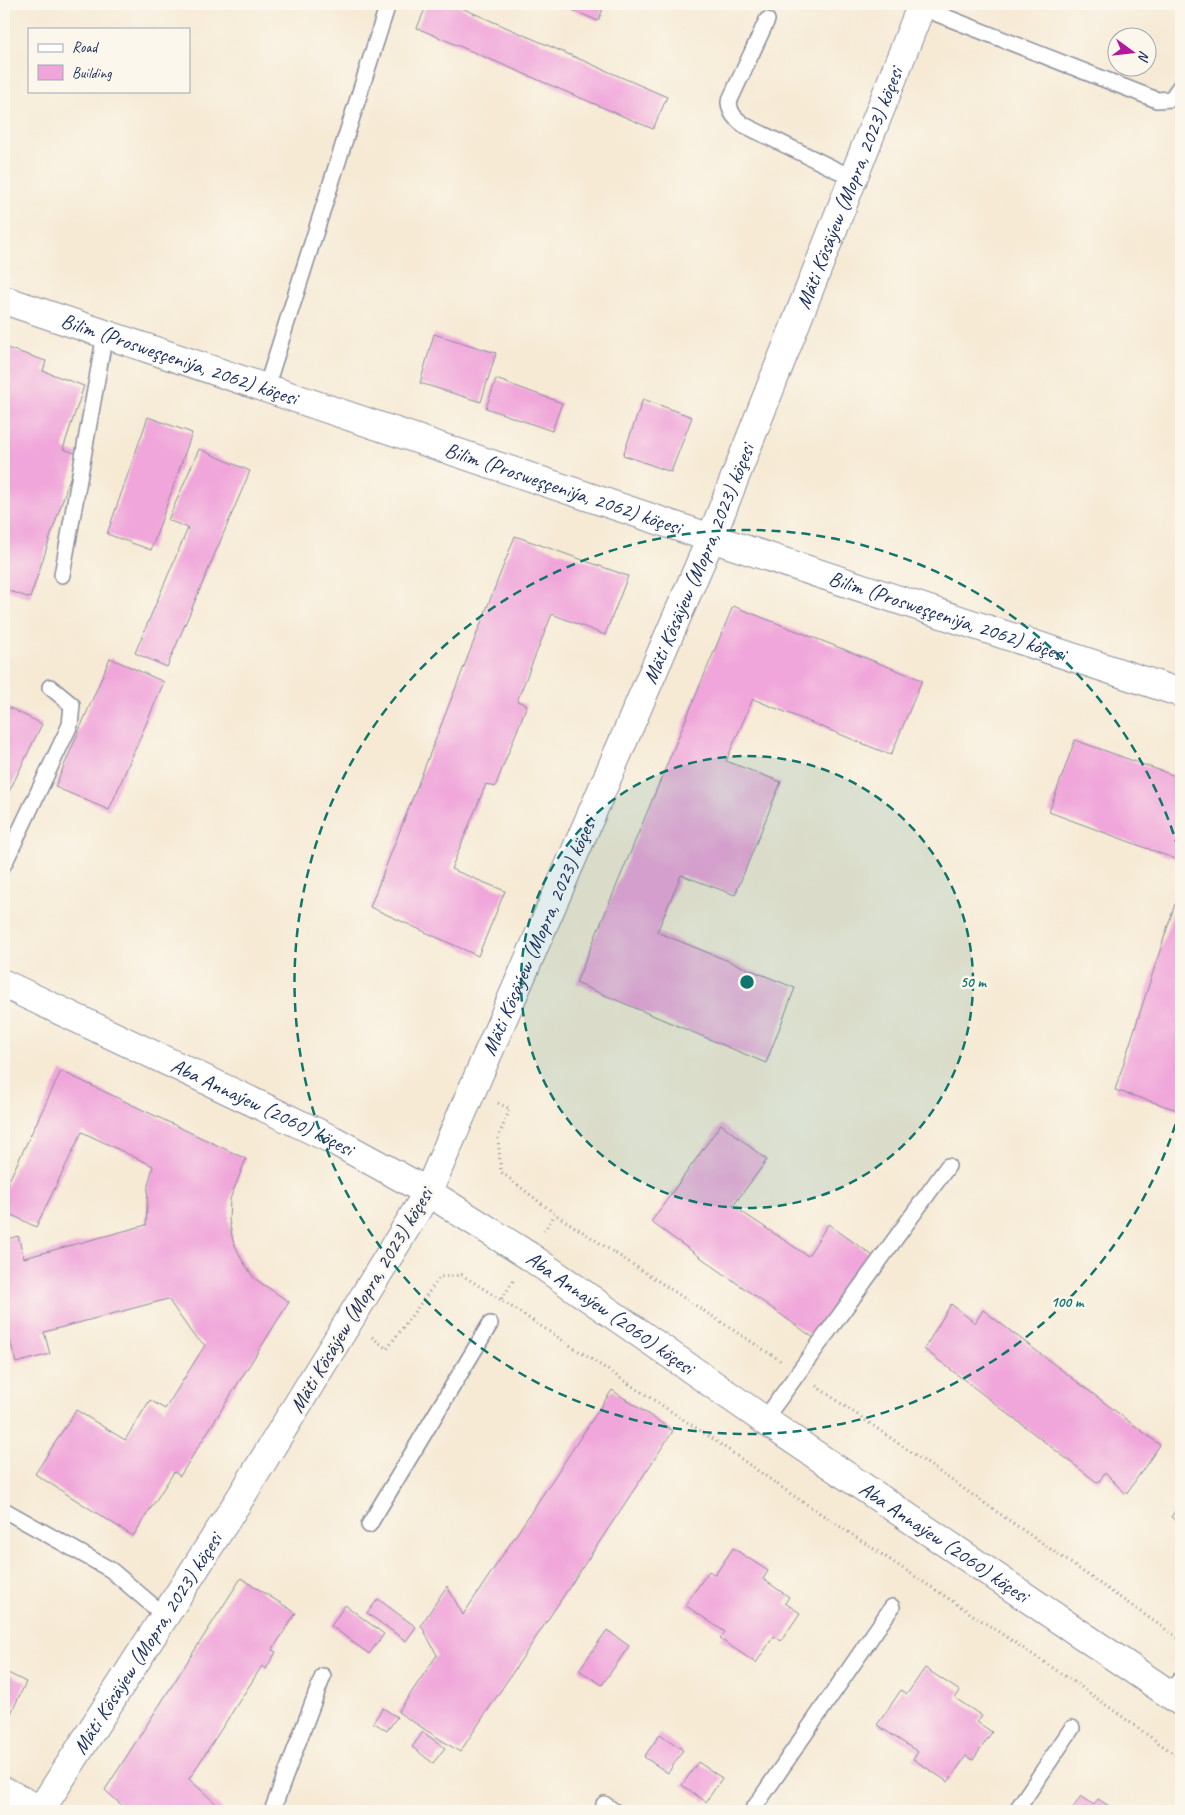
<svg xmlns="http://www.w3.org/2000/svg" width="1185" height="1815" viewBox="0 0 1185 1815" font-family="Caveat,sans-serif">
<rect width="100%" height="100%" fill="#fbf7ec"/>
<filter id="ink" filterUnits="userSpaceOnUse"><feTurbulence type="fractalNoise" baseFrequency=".02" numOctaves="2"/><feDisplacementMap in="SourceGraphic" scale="10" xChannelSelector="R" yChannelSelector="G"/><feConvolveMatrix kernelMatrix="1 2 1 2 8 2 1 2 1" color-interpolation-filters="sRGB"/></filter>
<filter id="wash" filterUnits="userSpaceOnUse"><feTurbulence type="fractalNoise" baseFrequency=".0096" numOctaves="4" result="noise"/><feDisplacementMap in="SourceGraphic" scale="20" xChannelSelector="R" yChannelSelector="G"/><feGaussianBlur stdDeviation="1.12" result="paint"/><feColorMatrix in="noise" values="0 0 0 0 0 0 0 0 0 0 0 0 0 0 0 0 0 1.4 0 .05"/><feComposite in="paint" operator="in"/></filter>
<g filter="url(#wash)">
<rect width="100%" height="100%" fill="#f6ead5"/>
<g id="blocks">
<!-- building -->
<g fill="#f0a6da">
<polygon points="427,4 458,4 457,6 667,97 653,129 417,28"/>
<polygon points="559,4 605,4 598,21"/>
<polygon points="434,334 496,353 481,402 420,383"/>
<polygon points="4,347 46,361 43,371 84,386 63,449 78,454 30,598 4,589"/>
<polygon points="496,379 562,403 552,431 486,408"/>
<polygon points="643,399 692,417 671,472 623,455"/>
<polygon points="148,417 192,433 151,550 107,534"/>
<polygon points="199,449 250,471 167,667 135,653 188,528 168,520"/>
<polygon points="515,536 628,576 605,635 552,614 517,701 527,705 495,787 486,784 451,869 505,891 478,956 370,907"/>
<polygon points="733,606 922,680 891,755 753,699 726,761 781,782 735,895 681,875 657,932 795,988 766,1063 576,983"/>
<polygon points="110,658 164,682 109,810 55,787"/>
<polygon points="4,705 42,724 4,802"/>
<polygon points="1075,740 1181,778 1181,861 1049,812"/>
<polygon points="1175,904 1181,906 1181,1111 1115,1090"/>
<polygon points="61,1071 246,1159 230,1199 229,1220 233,1241 242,1260 254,1278 289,1302 180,1476 174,1472 133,1536 35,1474 76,1410 125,1440 150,1400 165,1409 205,1345 193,1335 168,1299 44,1332 50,1354 16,1363 4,1318 4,1240 18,1236 24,1258 146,1225 148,1186 153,1166 82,1132 36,1227 4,1211 4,1191"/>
<polygon points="721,1124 767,1160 733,1206 808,1256 828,1224 876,1258 818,1341 651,1222"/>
<polygon points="951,1304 975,1323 983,1310 1160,1445 1126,1494 1105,1473 1098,1483 924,1349"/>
<polygon points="612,1390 673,1431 460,1752 398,1712 437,1655 421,1625 447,1586 463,1615"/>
<polygon points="1181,1503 1181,1524 1171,1517"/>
<polygon points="733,1548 768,1571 763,1579 789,1597 785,1603 800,1613 781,1641 774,1636 756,1663 720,1639 725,1632 685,1605 709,1571 715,1575"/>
<polygon points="241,1578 296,1613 272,1650 276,1652 266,1669 262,1666 189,1779 224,1811 128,1811 105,1790"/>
<polygon points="378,1599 416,1627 406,1641 367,1613"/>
<polygon points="345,1605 384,1634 369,1654 331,1626"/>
<polygon points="607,1630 629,1646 602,1685 579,1670"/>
<polygon points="925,1668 960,1691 955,1698 982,1716 977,1722 992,1732 973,1760 966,1756 948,1782 913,1759 918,1752 877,1725 901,1690 907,1694"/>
<polygon points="4,1671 26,1682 4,1728"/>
<polygon points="383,1708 397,1717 387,1731 373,1722"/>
<polygon points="423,1732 445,1748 433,1763 412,1747"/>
<polygon points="660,1734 683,1750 668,1773 644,1757"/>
<polygon points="698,1762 722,1778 706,1802 682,1785"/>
<polygon points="1081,1796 1094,1805 1098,1799 1117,1811 1071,1811"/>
</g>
</g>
</g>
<g filter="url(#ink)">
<use href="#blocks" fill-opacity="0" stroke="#888c9a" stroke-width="1"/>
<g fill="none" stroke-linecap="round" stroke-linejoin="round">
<!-- lane casing -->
<g stroke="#888c9a" stroke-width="18">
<g id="lane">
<polyline points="920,7 1157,100 1171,99 1181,85"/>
<path d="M767 20 729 102C730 114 735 118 744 125L853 178"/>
<polyline points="266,388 388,4"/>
<polyline points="62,575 105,334"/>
<polyline points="4,864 70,725 72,705 50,687"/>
<polyline points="764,1420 948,1166"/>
<polyline points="4,1510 111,1570 165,1616"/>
<polyline points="369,1525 490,1324"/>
<polyline points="1169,1694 1181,1678"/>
<polyline points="604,1804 614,1811"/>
<polyline points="272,1811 323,1676"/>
<polyline points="752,1811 892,1607"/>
<polyline points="1016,1811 1072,1728"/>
</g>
</g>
<!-- street casing -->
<g stroke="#888c9a" stroke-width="30">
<g id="street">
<path id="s1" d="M4 300 711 538 1181 693"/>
<path id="s2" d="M428 1192 711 538 922 4"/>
<polyline points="4,1791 42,1811"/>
</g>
</g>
<!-- secondary casing -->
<g stroke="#888c9a" stroke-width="30">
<g id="secondary">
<path id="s3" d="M4 984 333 1140 428 1192 529 1256 764 1420 1181 1702"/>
<path id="s4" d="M40 1811 239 1500 428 1192"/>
</g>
</g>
<!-- path -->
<g stroke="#888c9a" stroke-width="3" stroke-dasharray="1 4" stroke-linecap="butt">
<polyline points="498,1103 510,1109 498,1138 501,1172 555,1214 781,1361"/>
<polyline points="544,1231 555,1214"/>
<polyline points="513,1281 501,1300 710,1437 791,1494 1077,1684 1181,1759"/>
<polyline points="372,1337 387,1349 440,1277 462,1275 501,1300"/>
<polyline points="816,1386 1181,1640"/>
</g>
<!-- lane -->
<use href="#lane" stroke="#fff" stroke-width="15"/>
<!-- street -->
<use href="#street" stroke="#fff" stroke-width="28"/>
<!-- secondary -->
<use href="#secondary" stroke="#fff" stroke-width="28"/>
</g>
</g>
<!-- distance rings -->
<circle cx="747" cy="982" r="226" fill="#0f766e" fill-opacity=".12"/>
<g fill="none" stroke="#0f766e" stroke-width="2.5" stroke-dasharray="9 6">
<circle cx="747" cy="982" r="226"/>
<path d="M1180 1110A452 452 0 1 1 1180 854"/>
</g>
<g text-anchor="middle" stroke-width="5" stroke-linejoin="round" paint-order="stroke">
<!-- street labels -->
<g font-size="21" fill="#1b2f5e" stroke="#fbf7ec">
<text dy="7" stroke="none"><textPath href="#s2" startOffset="1089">Mäti Kösäýew (Mopra, 2023) köçesi</textPath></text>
<text dy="7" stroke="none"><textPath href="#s1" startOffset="185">Bilim (Prosweşçeniýa, 2062) köçesi</textPath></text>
<text dy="7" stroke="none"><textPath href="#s1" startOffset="590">Bilim (Prosweşçeniýa, 2062) köçesi</textPath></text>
<text dy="7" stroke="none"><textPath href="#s2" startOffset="684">Mäti Kösäýew (Mopra, 2023) köçesi</textPath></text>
<text dy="7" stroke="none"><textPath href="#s1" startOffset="995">Bilim (Prosweşçeniýa, 2062) köçesi</textPath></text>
<text dy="7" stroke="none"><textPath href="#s2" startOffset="279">Mäti Kösäýew (Mopra, 2023) köçesi</textPath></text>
<text dy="7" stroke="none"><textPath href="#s3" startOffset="286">Aba Annaýew (2060) köçesi</textPath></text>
<text transform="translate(361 1300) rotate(-59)" y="7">Mäti Kösäýew (Mopra, 2023) köçesi</text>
<text dy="7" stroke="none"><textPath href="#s3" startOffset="691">Aba Annaýew (2060) köçesi</textPath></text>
<text dy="7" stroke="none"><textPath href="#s3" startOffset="1096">Aba Annaýew (2060) köçesi</textPath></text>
<text dy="7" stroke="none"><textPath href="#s4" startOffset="199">Mäti Kösäýew (Mopra, 2023) köçesi</textPath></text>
</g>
</g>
<circle cx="747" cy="982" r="8" fill="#0f766e" stroke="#fbf7ec" stroke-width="2.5"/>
<g font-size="15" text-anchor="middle" font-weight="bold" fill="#0f766e" stroke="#fbf7ec" stroke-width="5" stroke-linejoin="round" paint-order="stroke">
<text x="973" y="987">50 m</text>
<text x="1067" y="1307">100 m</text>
</g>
<!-- margin -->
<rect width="1185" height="1815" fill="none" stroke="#fbf7ec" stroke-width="20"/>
<!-- legend -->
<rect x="28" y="28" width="162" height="65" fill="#fbf7ec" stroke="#a1a7b3"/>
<rect x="38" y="44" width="25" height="8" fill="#ffffff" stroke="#a1a7b3"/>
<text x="72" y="52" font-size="15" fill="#1b2f5e">Road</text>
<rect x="38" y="65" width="25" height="15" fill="#f0a6da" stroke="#a1a7b3"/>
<text x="72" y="78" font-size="15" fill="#1b2f5e">Building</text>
<!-- north arrow -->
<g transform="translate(1132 52) rotate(105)"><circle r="24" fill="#fbf7ec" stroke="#a1a7b3"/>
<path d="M0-4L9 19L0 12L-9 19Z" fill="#b5179e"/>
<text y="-8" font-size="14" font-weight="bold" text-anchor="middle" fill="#1b2f5e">N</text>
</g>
</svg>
